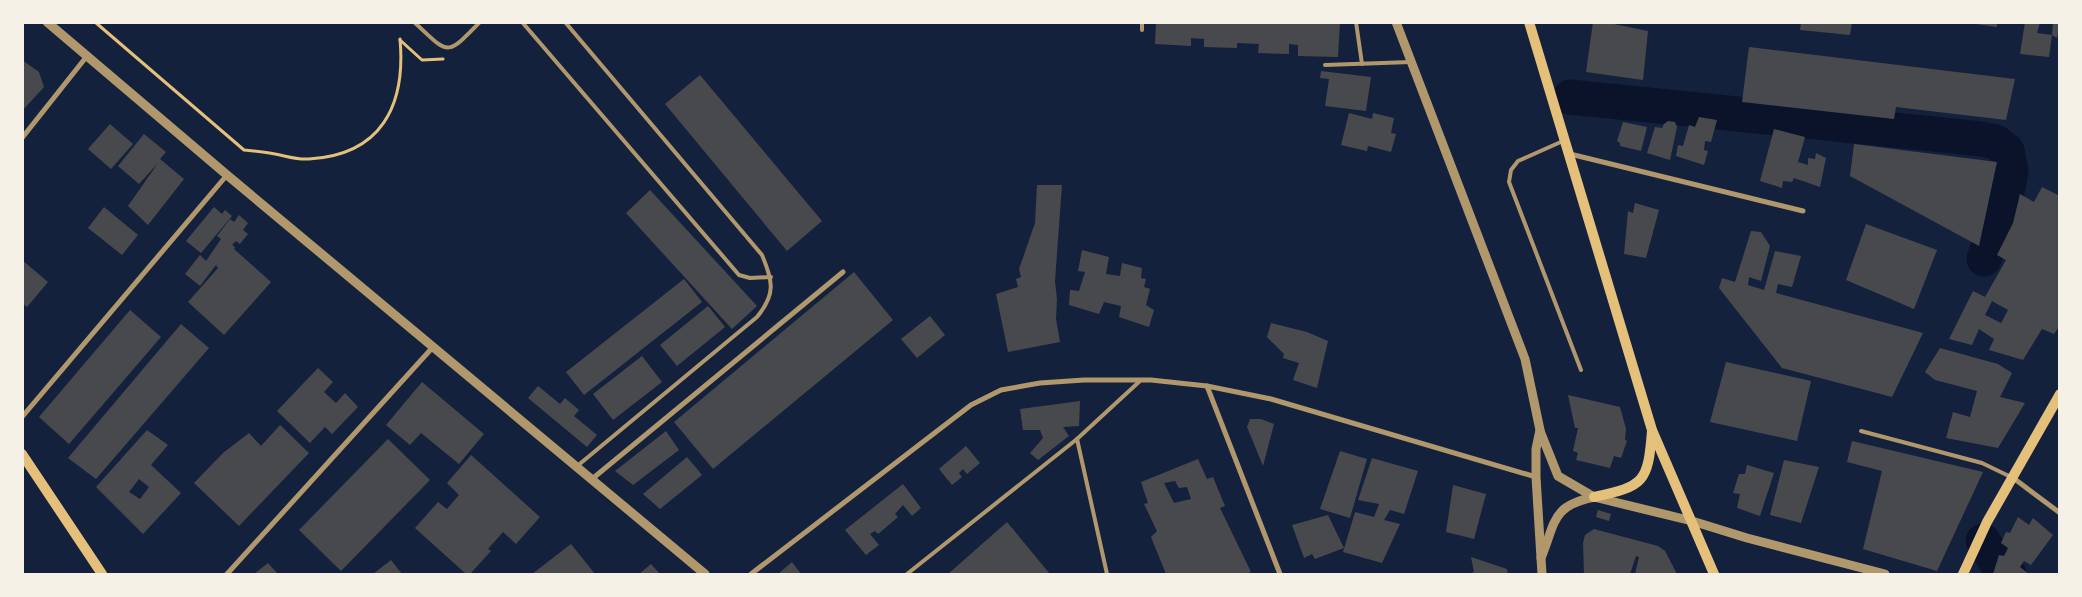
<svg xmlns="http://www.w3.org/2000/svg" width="2082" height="597" viewBox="0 0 2082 597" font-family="'Roboto Serif',serif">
<rect width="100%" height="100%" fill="#14213d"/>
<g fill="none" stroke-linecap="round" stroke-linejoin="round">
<!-- river -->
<g stroke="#0b132b" stroke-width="35">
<polyline points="1570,97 1982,139 1996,142 2007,151 2011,171 2006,199 1984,259"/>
<polyline points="1983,541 1998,565 2009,574"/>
</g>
</g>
<!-- building -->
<g fill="#48494c" fill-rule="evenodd">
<polygon points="1156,22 1340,22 1338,57 1298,56 1298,45 1289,44 1289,54 1258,53 1259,44 1237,43 1237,48 1204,47 1204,39 1191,38 1191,46 1155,44"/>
<polygon points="1593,22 1614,22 1614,24 1648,31 1643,80 1586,72"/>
<polygon points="1801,22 1852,22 1850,35 1800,30"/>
<polygon points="1976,22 1997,22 1997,27 1976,24"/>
<polygon points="2025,22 2040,22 2037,33 2052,35 2049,57 2020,54"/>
<polygon points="2053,22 2060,22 2057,38 2052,35"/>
<polygon points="1749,47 2015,79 2006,120 1896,107 1894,119 1742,102"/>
<polygon points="22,60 39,72 44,87 22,111"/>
<polygon points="1321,71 1371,77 1366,111 1325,106 1329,79 1320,78"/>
<polygon points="700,75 822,221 787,251 665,104"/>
<polygon points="1349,113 1372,119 1373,113 1394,118 1391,133 1396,134 1391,152 1368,146 1367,151 1341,145"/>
<polygon points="1699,117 1717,120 1711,142 1705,141 1704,150 1708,151 1704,165 1676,156 1678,145 1683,146 1689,125 1695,127"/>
<polygon points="1668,121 1675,122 1677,127 1670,160 1647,153 1655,127 1662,128 1664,124"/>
<polygon points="1623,122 1647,127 1641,151 1620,146 1620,143 1617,141"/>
<polygon points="110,124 133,144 111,169 88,149"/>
<polygon points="1774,129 1805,137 1798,162 1808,165 1808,158 1815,159 1816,153 1826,158 1820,187 1794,178 1792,182 1783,181 1782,188 1760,181"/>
<polygon points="144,134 166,152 160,159 184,179 148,225 128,206 158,163 139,184 118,166"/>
<polygon points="1854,144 1997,162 1979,246 1850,176"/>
<polygon points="1037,185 1062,185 1055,281 1057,300 1056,319 1060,342 1008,352 996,294 1018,287 1016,279 1021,277 1019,269 1035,223"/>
<path d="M2042 187 2060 196V325L2054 334 2042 329 2023 360 1989 350 1994 339 1979 329 1972 345 1949 339 1973 291 1985 297 2006 260 1997 255 2013 223 2020 194 2034 202ZM1992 301 2008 310 2001 323 1985 315Z"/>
<polygon points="650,190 757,306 732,329 626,213"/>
<polygon points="1635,203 1659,210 1646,258 1624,254 1628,211 1633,213"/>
<polygon points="104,207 138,235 122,255 88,228"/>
<polygon points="214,207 222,214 225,210 232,216 201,253 186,241"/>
<polygon points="239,215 248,223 243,230 248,234 240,244 236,241 232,245 235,247 234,249 271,282 224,335 188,302 218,268 216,265 200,286 185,274 200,255 206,261 221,239 217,236 230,219 234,222"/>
<polygon points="1866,224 1937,250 1914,309 1846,280"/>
<polygon points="1751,231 1761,232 1770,246 1761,281 1749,277 1748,285 1764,290 1775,251 1801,256 1792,287 1778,284 1776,293 1923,333 1892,397 1782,368 1719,288 1722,278 1735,282"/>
<polygon points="1082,250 1109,257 1106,274 1120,276 1122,263 1142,268 1141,278 1146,279 1144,287 1150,289 1146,305 1154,310 1149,327 1119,317 1121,306 1104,302 1099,314 1069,305 1070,290 1079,291 1085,272 1078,271"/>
<polygon points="22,260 48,282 27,307 22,303"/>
<polygon points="854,272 893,320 713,469 674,422"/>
<polygon points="684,279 702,302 584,395 566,372"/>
<polygon points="708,306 725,327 677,366 660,345"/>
<polygon points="130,310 161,337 69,444 39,417"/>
<polygon points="930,316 945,335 917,358 901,339"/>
<polygon points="1271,323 1307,332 1328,341 1317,388 1293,380 1299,363 1283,358 1284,354 1267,337"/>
<polygon points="181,324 209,348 96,479 68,458"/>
<polygon points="1940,348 1998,364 2012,373 2000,397 2025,403 1998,448 1946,438 1953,412 1970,417 1977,391 1935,380 1925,372"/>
<polygon points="642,356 662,382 613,420 593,394"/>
<polygon points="1726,362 1811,381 1797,441 1710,422"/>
<polygon points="318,368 333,382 324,392 336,403 345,393 358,407 332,434 325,427 310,443 277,411"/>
<polygon points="422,382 484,434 459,464 421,433 410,445 386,425"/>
<polygon points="538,386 560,404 565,398 579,410 574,416 597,435 587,447 528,398"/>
<polygon points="1568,395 1620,407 1626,429 1625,440 1627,441 1621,458 1614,456 1610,468 1576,460 1578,453 1573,451 1578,428 1575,428"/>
<polygon points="1080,401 1079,426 1063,427 1069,436 1038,460 1030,453 1043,438 1040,430 1023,430 1020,409"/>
<polygon points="1250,419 1261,419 1274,424 1263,466 1247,427"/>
<polygon points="280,425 309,453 239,526 194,483 223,453 249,433 261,446"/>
<path d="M147 430 168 445 151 465 181 493 143 534 96 487ZM139 479 149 487 140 499 129 492Z"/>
<polygon points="666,431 679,450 633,485 615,471"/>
<polygon points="388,439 430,480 341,571 299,530"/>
<polygon points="1852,441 1983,472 1937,571 1863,549 1882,471 1847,462"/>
<polygon points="966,446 980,463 967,474 963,469 959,473 962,477 952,485 939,469"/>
<polygon points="1340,451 1367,459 1350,518 1320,509"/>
<polygon points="471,455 540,517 516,544 503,532 488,549 491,551 470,574 466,574 415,528 438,502 447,509 459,495 447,483"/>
<polygon points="687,457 702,475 660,509 643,494"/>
<polygon points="1372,458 1418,471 1404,514 1390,510 1384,520 1400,524 1382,563 1343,552 1355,512 1374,517 1379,504 1358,500"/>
<path d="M1198 459 1207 479 1213 477 1225 506 1220 508 1251 572 1245 574H1166L1151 537 1157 531 1144 504 1148 503 1141 482ZM1175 481 1179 488 1187 487 1191 499 1174 503 1164 483Z"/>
<polygon points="1784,460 1819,467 1801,523 1770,515"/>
<polygon points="1747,465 1774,473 1760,516 1737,508 1740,494 1733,493 1739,474 1745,474"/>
<polygon points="903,484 921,508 912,516 903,505 895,514 898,517 878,534 875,531 870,534 879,545 866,555 845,530"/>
<polygon points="1453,485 1486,494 1474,539 1446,532"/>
<polygon points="1598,510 1611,514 1609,521 1596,517"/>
<polygon points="1328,515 1344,548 1315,559 1312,554 1304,558 1292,525"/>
<polygon points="2018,517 2029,525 2033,518 2053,535 2031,565 2024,561 2020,567 2029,574 1993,574 1999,555 2004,556 2008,548 2001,543 2006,532 2010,533"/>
<polygon points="1007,522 1050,574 948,574"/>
<polygon points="1594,529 1658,546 1665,551 1677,574 1635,574 1639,557 1636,556 1630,574 1584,574 1583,543 1585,535"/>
<polygon points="571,544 595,574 532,574"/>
<polygon points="1471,557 1507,569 1508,574 1467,574 1474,572"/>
<polygon points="391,560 402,574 373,574"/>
<polygon points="792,562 801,574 778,574"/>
<polygon points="268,563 278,574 254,574"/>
<polygon points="651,564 660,574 639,574"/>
</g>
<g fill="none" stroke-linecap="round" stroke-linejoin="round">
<!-- path -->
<g stroke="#e5c07b" stroke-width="3">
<path d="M95 22 244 150C254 151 265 152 275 154 286 156 297 160 309 159 381 155 406 106 400 39"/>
<polyline points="400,40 422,60 443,59"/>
</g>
<!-- service -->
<g stroke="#b1986c" stroke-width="4">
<path d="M414 22C449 54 445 58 480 22"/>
<polyline points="522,22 739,275 750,278 771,277"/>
<path d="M565 22 762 255C773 281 776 294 757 317L576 467"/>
<polyline points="1356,22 1362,64"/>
<polyline points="1142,30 1142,22"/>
<polyline points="1325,65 1411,62"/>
<polyline points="1563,141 1518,161 1511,170 1509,182 1581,370"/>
<polyline points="1861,431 1982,463 2011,477"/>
<polyline points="1077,439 1107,574"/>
<polyline points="907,574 1077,439 1141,380"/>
</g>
<!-- minor -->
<g stroke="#b1986c" stroke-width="5">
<polyline points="22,138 87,56"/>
<polyline points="1570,154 1803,211"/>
<polyline points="1207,386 1280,574"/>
<polyline points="22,417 227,175"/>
<polyline points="2012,477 2060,513"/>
<polyline points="592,479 843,272"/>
<polyline points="227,574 433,347"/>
<polyline points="751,574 971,405 1001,390 1040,383 1084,380 1151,380 1207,386 1271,399 1536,477"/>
</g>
<!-- tertiary -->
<g stroke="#b1986c" stroke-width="9">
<polyline points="47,22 227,175 705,574"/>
<polyline points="1396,22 1525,359 1540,430 1536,449 1536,477 1542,574"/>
<polyline points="1540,431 1558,476 1594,497 1692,521 1747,538 1885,574"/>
<path d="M1541 558C1556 522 1551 506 1594 497"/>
</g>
<!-- secondary -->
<g stroke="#e5c07b" stroke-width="10">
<polyline points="1529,22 1652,430 1714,574"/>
<polyline points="22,454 102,574"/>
<path d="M1594 497C1644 486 1648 483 1652 431"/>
<polyline points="1963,574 1987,522 2060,394"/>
</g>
</g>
<!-- border -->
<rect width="2082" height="597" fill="none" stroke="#f6f1e7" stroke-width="48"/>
</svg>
